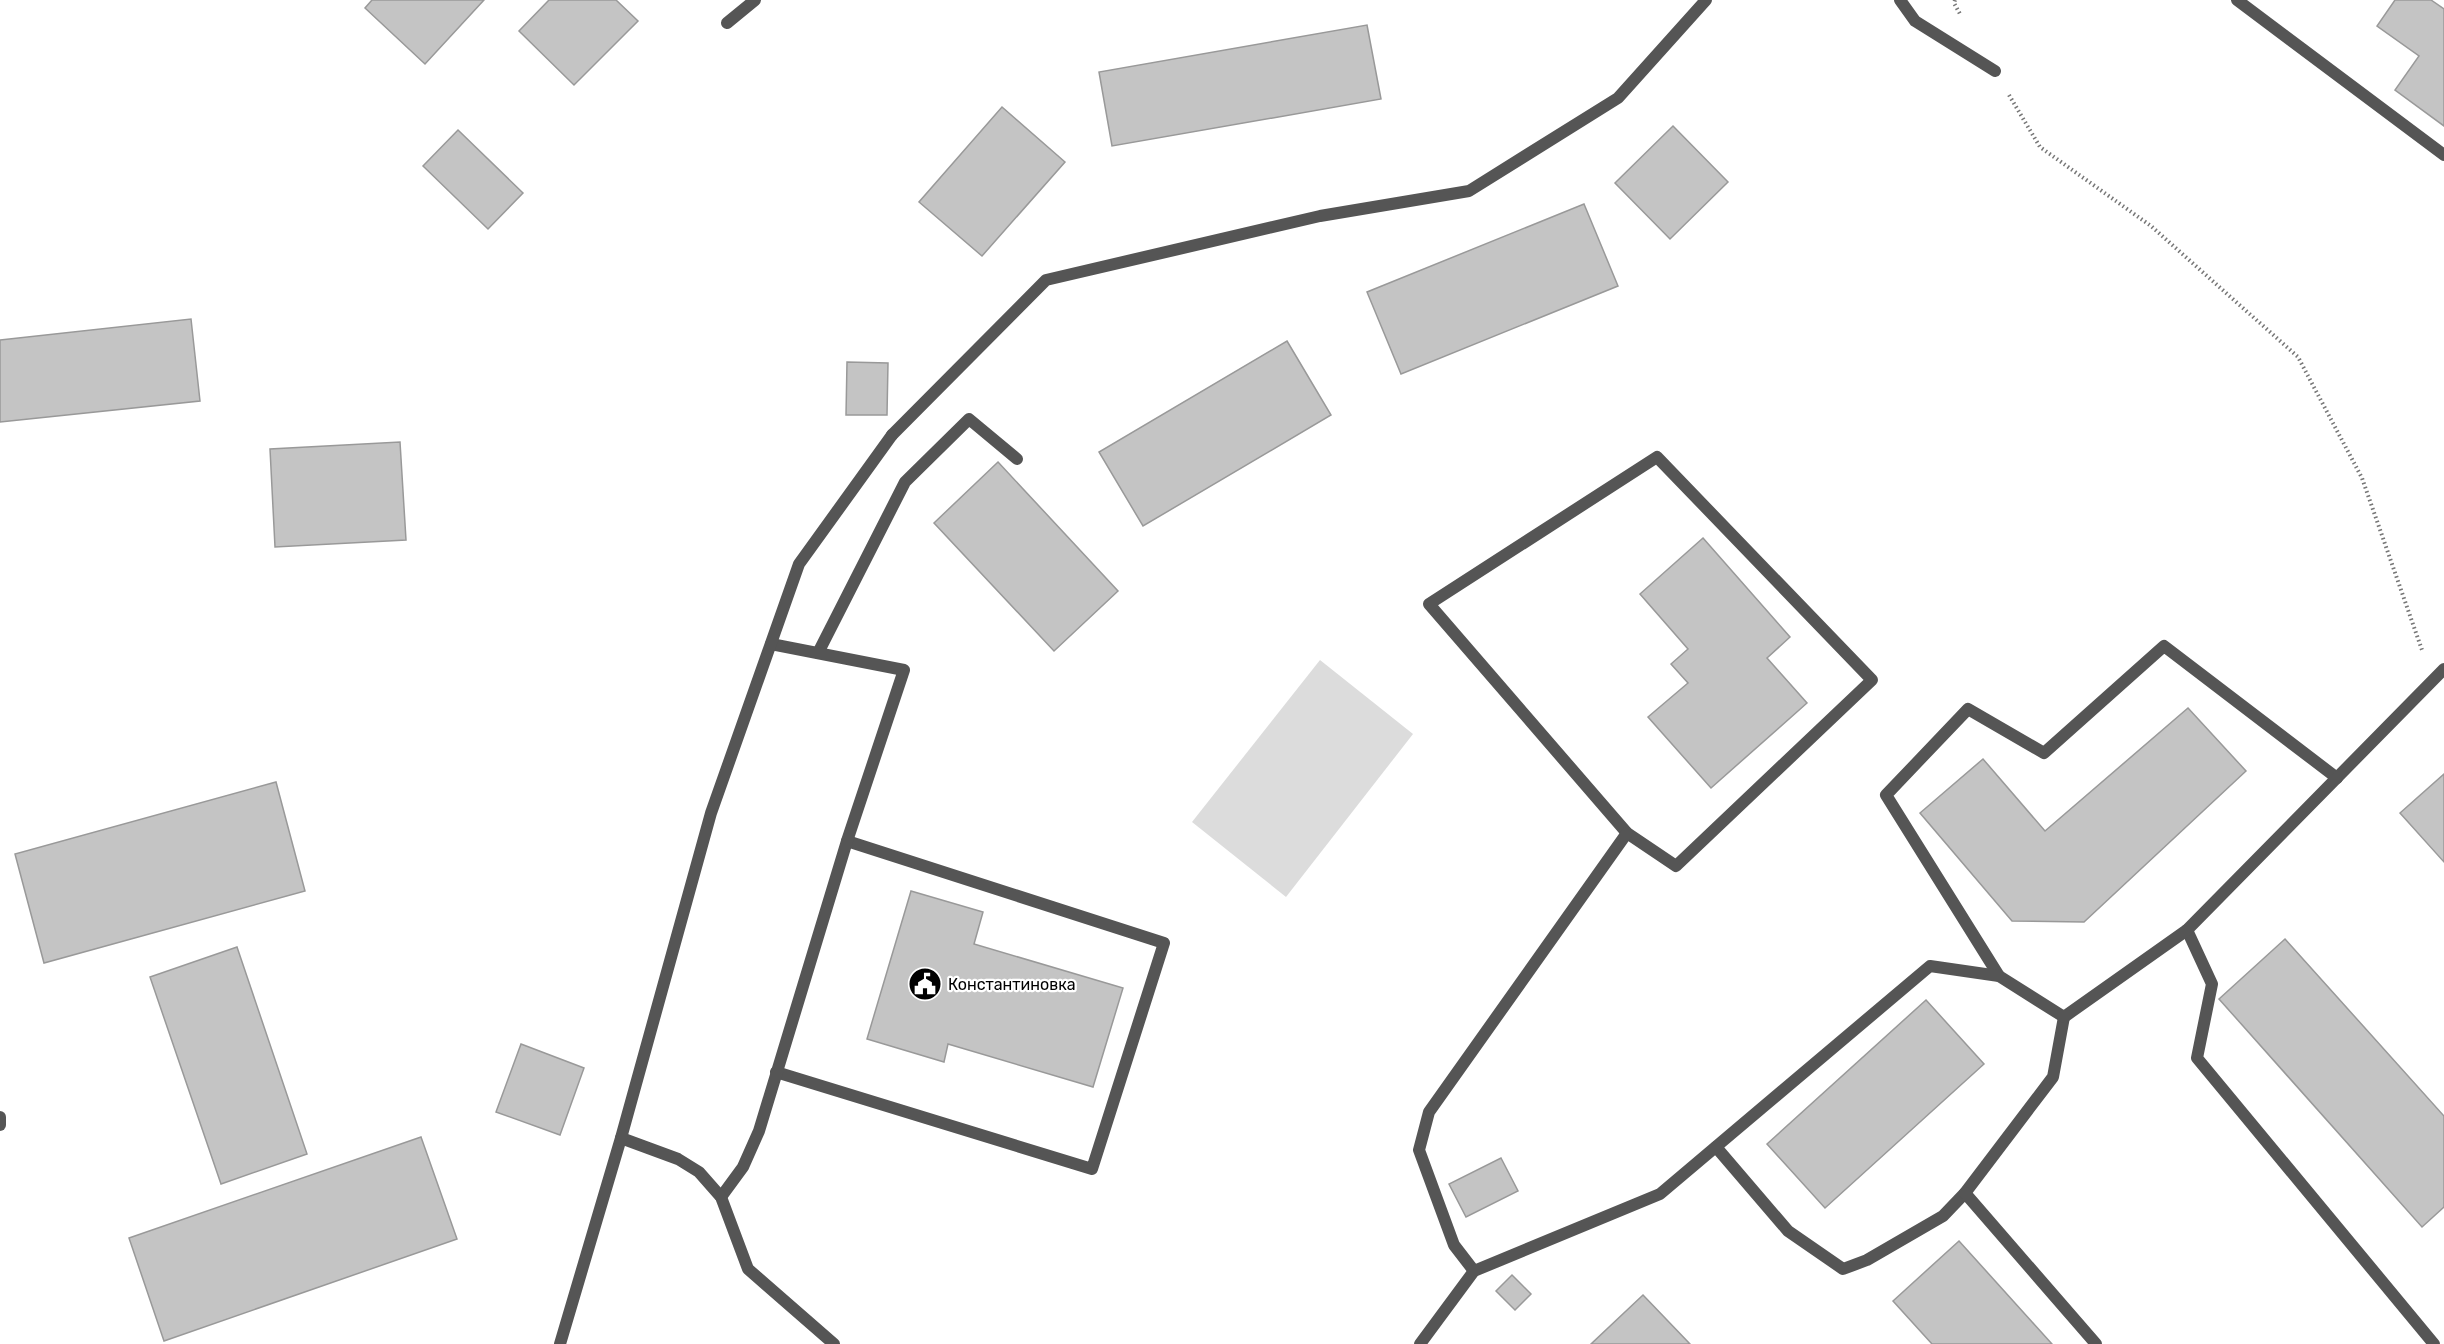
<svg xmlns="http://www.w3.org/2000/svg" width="2444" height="1344" viewBox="0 0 2444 1344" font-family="Rubik,sans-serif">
<rect width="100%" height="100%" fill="#fff"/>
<!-- green -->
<polygon fill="#dcdcdc" points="1320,660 1413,734 1286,897 1192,822"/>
<!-- building -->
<g fill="#c4c4c4" stroke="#999" stroke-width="1.5">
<polygon points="372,0 484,0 425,64 365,8"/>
<polygon points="549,0 616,0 638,21 574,85 519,31"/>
<polygon points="2395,0 2431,0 2444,9 2444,126 2395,90 2419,56 2377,26"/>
<polygon points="1367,25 1381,99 1112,146 1099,72"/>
<polygon points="1002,107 1065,162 982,256 919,202"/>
<polygon points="1673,126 1728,182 1670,239 1615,183"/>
<polygon points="458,130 523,193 488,229 423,166"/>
<polygon points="1584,204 1618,286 1401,374 1367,292"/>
<polygon points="191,319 200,401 0,422 0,340"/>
<polygon points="1287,341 1331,415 1143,526 1099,452"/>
<polygon points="847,362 888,363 887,415 846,415"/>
<polygon points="400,442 406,540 275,547 270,449"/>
<polygon points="998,462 1118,591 1054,651 934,523"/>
<polygon points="1703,538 1790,637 1767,658 1807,703 1711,788 1648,717 1688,683 1671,664 1688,649 1640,594"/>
<polygon points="2188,708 2246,771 2084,922 2012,921 1920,813 1983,759 2045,831"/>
<polygon points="2444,774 2444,862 2400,813"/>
<polygon points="276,782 305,891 44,963 15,854"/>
<polygon points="911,891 983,912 974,944 1123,988 1093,1087 948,1044 944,1062 867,1039"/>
<polygon points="2285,939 2444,1116 2444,1207 2422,1227 2219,999"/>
<polygon points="237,947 307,1154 221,1184 150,977"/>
<polygon points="1926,1000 1984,1064 1825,1208 1767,1144"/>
<polygon points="521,1044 584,1068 560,1135 496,1112"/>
<polygon points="421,1137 457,1239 164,1341 129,1238"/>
<polygon points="1501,1158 1518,1191 1466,1217 1449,1184"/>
<polygon points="1959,1241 2052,1344 1932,1344 1893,1301"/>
<polygon points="1512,1275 1531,1294 1515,1310 1496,1291"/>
<polygon points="1643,1295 1690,1344 1591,1344"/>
</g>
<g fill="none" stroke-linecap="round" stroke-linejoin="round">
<!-- path -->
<g stroke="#777" stroke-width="4" stroke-dasharray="1.5 3" stroke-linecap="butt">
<polyline points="1955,0 1954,3 1960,14"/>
<polyline points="2009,95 2040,147 2151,226 2298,357 2362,478 2422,650"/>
</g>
<!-- lane -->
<g stroke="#555" stroke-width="12">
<polyline points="1900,0 1915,21 1995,71"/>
<polyline points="892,435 1046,280 1320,216 1469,191 1618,98 1706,0"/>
<polygon points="1657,457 1872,680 1676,866 1627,833 1429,604"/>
<polyline points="818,653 905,482 969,419 1017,459"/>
<polyline points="1999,976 1886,795 1968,709 2044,753 2164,646 2337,778"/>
<polyline points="776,1072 1092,1169 1164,943 847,841"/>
<polyline points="0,1117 0,1125"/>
<polyline points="1716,1147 1788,1231 1843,1269 1867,1260 1943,1216 1965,1193 2053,1077 2064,1017"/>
<polyline points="1965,1193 2096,1344"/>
<polyline points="721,1197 743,1167 759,1131 847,841 904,670 771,644"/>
<polyline points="1474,1271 1454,1245 1419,1150 1429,1112 1627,833"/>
</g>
<!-- street -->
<g stroke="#555" stroke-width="12">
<polyline points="2237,0 2444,155"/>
<polyline points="727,23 755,0"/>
<polyline points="2187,930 2212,984 2197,1058 2434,1344"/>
<polyline points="621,1138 678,1159 699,1172 721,1197 748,1269 834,1344"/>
<polyline points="560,1344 621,1138 711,813 799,564 892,435"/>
<polyline points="1420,1344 1474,1271 1660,1194 1930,966 1999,976 2064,1017 2187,930 2444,669"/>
</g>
</g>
<!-- icons -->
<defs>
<g id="civic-disc" transform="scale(1.725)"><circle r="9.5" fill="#000" stroke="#fff"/><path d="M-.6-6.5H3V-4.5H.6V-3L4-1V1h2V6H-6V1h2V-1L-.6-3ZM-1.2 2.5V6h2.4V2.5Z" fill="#fff"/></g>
</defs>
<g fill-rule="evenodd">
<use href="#civic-disc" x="925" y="984"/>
</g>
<g text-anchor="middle" stroke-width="4.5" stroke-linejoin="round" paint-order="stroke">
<!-- poi labels -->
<g font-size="16" fill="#000" stroke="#fff" text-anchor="start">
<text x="948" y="990">Константиновка</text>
</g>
</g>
</svg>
